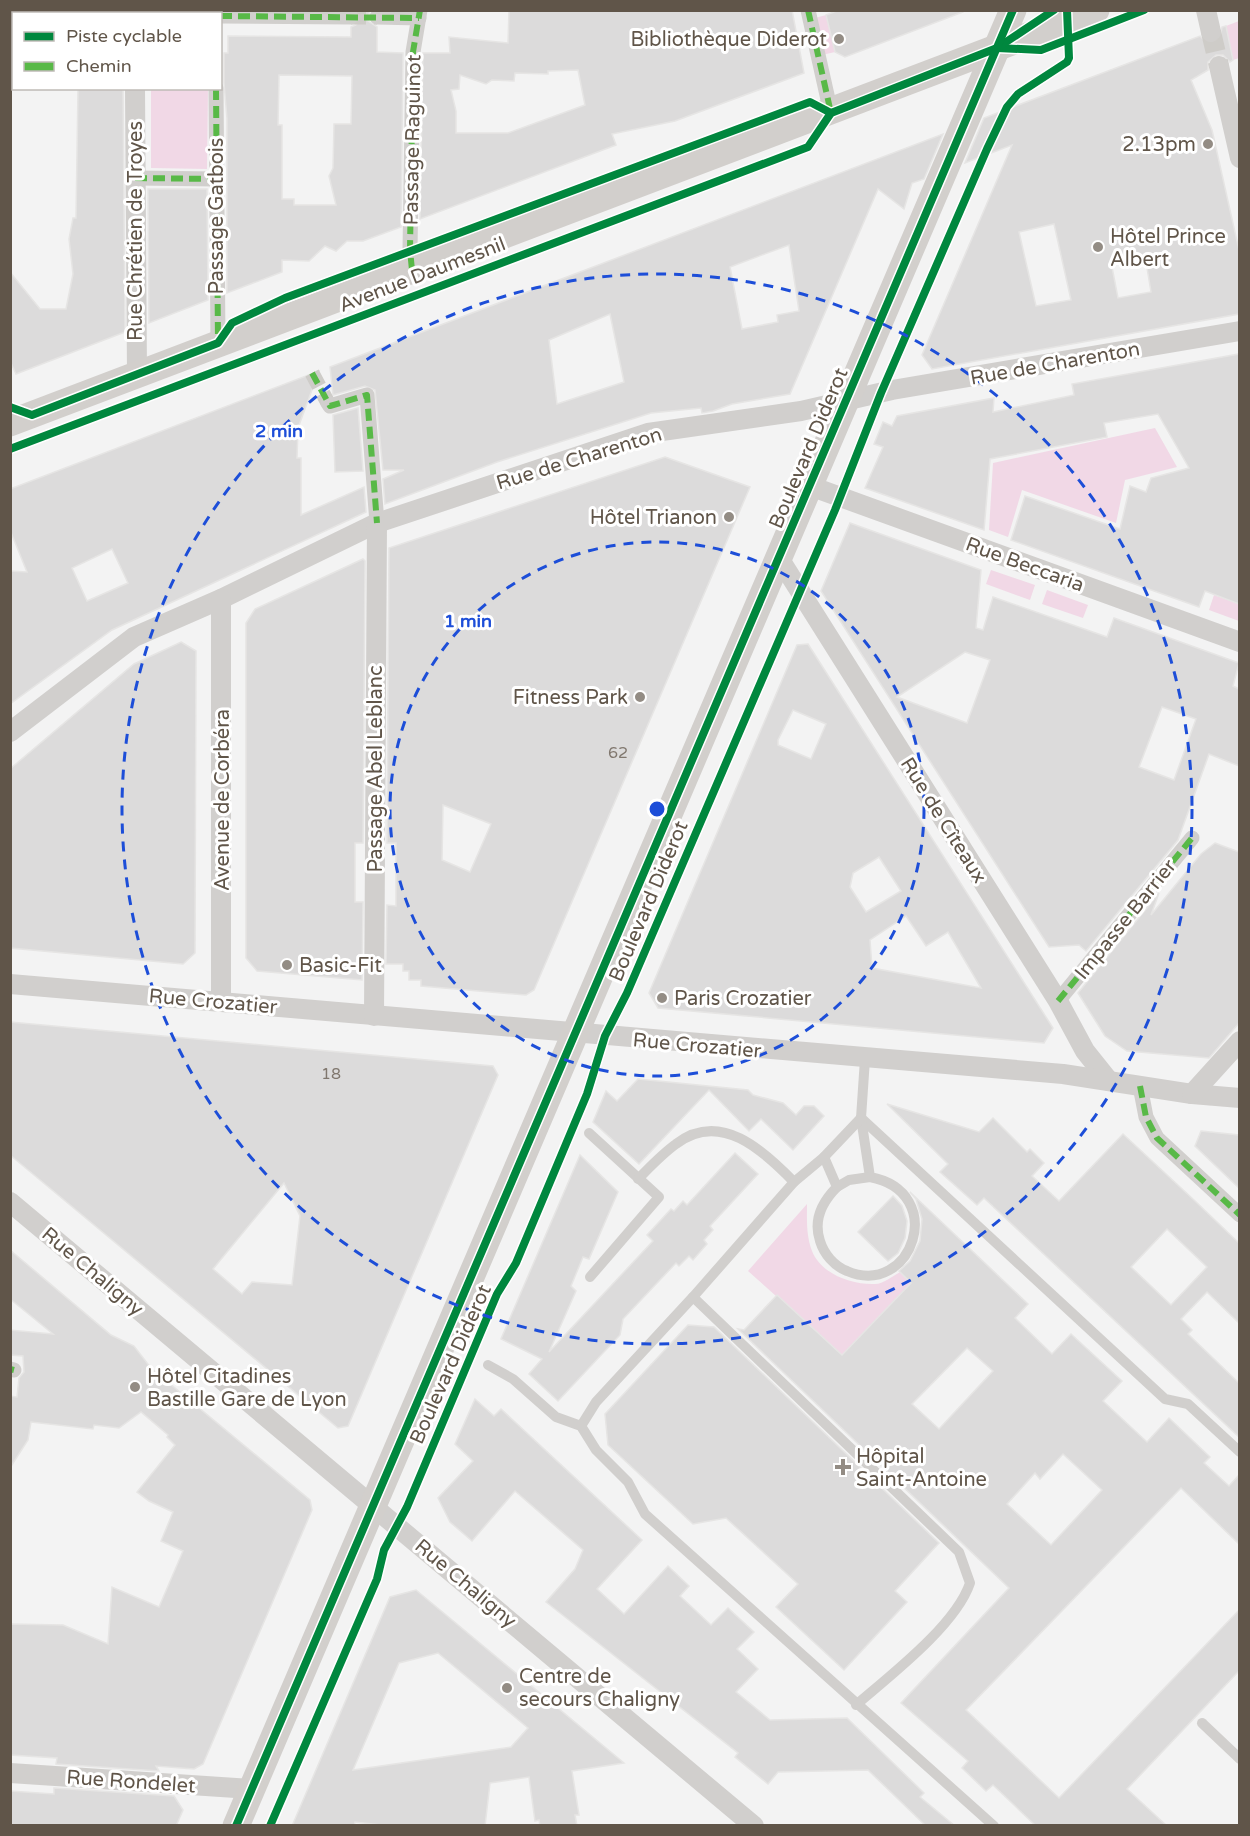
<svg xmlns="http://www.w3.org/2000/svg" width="1250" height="1836" viewBox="0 0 1250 1836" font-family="'Varela Round',sans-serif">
<rect width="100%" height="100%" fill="#f3f3f3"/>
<!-- green -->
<g fill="#f1d8e6">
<rect x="152" y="11" width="57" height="2"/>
<polygon points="826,15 835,52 822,55 815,18"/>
<polygon points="1239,21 1239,58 1233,60 1226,26"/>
<polygon points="151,89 208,89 207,169 151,168"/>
<polygon points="1155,428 1177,467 1125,480 1116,523 1022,490 1008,537 989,530 993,463"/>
<polygon points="991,570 1035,585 1030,600 986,584"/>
<polygon points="1047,590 1088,605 1083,618 1042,604"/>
<polygon points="1214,595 1239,604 1239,621 1209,610"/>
<path d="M807 1204C807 1221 806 1235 812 1251 821 1274 852 1285 875 1284 883 1284 893 1276 900 1272L915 1279 851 1363 748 1271Z"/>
</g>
<!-- building -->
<g fill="#dcdbdb" stroke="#e6e5e4" stroke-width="1.5" fill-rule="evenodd">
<path d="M358 10H370L368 21 377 27V52L403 53 401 227 363 241H347L336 251 325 246 309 261 282 260V272L227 293V119L224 83V53H228V36L351 37V27L356 25 361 18ZM279 75 352 76 351 124H334L333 168 329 176 336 205H294V199H282V125H278Z"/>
<path d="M509 10H792L804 73 675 121 612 134 616 145 420 219 423 53H450L449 37 508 43ZM578 70 585 105 508 133H456V111L451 90 459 89 460 75 486 84 492 80 514 81 515 73 548 74V71Z"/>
<polygon points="839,10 963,10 963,12 845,57 835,52 826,15"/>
<path d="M1226 26 1233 60 1230 62 1223 55H1216L1208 62V70L1191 80 1212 130 1239 250V314L932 369 922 355 1012 145 965 163 984 118 1200 36 1207 43 1214 44 1220 40 1222 27ZM1054 224 1071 300 1036 306 1019 232ZM1145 256 1151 292 1118 298 1111 262Z"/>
<polygon points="78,88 123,88 125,332 16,374 10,361 10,272 40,309 66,309 73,274 69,239 73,218 76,218"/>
<path d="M943 134 924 179 912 183 904 209 878 189 790 394 732 404 713 411 702 413 701 408 651 413 497 462 385 504 383 479 404 470H383L375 390 365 386 333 395 330 367ZM789 245 799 311 777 315 778 322 742 329 730 267ZM610 314 624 382 557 404 549 340Z"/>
<polygon points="148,189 207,189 208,300 149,323"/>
<polygon points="1239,354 1239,604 1205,591 1199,607 1011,540 1025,496 1120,529 1130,486 1146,492 1151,478 1189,468 1158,414 1104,423 1107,437 990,459 984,530 865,488 883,447 874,444 883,422 892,426 897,416 994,398 993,412 1074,395 1072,384"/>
<path d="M319 371 298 428 297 458H301V515L364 487 366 512 112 630 10 704V571L27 572 10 530V489ZM112 549 128 583 87 601 72 568Z"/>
<polygon points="358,408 363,471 335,472 333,415"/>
<path d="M665 457 750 487 534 990 526 995 421 986V980H409V971H403V964H386L387 905 396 906V843H387L389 548ZM443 805 491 824 470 872 442 860Z"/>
<path d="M850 523 981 570 976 628 983 630 993 597 1107 637 1114 618 1239 663 1233 686 1239 689V766L1209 754 1178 840 1086 951 1079 945 1049 947 821 591ZM965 652 990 660 967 723 897 697ZM1162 707 1196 719 1174 780 1139 767Z"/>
<polygon points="363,559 365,561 363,843 355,843 355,902 363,902 362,980 257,971 246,958 246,623 255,609"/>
<polygon points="181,642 196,651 195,953 183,964 10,948 10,769 134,664"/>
<path d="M808 644 1053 1028 1044 1043 658 1008 649 993 797 645ZM793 710 826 724 811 759 778 745V740ZM879 857 901 891 866 912 850 887 853 873ZM906 916 926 946 948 932 981 988 872 968 870 940Z"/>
<polygon points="1215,843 1239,852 1239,1023 1209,1058 1127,1051 1105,1036 1078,993 1159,893 1151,915 1201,854"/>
<path d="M10 1022 493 1066 498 1075 348 1426 338 1428 10 1155ZM284 1183 300 1216 292 1285 252 1282 242 1294 213 1269Z"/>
<polygon points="638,1079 748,1090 753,1095 783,1103 796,1115 804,1106 814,1106 824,1116 793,1150 761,1119 749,1131 709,1090 639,1164 593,1122 606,1091 617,1101"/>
<path d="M887 1104 979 1132 993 1118 1027 1152 1030 1149 1044 1163 1032 1176 1059 1201 1123 1134 1194 1200 1239 1243V1323L1207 1292 1181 1319 1192 1330 1188 1334 1239 1383V1437L984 1198 977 1205 940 1172 948 1164ZM1167 1229 1207 1267 1171 1305 1131 1267Z"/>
<polygon points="1201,1131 1239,1135 1239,1188 1195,1146"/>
<polygon points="735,1153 758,1174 710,1226 713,1230 704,1240 707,1244 693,1260 689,1256 679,1266 676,1263 623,1319 620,1335 558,1401 529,1374 542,1359 501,1339 580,1155 618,1192 589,1259 583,1257 571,1286 576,1291 549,1352 653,1241 647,1235 671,1209 674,1211 683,1201 687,1205"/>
<path d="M910 1192 1028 1304 1015 1318 1052 1354 1071 1334 1122 1381 1103 1401 1147 1442 1169 1418 1210 1457 1204 1463 1229 1486 1239 1475V1544L1181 1488 966 1710 1059 1798 1239 1610V1671L1127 1789 1167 1826H1036L993 1785 986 1791 962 1768 968 1761 901 1703 1009 1588 738 1329 744 1330 777 1295 842 1355 911 1283 899 1271 910 1261 920 1241 922 1219 916 1199ZM967 1348 993 1371 939 1429 912 1404ZM1063 1454 1102 1490 1051 1545 1007 1504 1035 1473 1040 1479Z"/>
<polygon points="893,1196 902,1206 907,1221 905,1238 898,1253 888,1261 858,1232"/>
<polygon points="10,1250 111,1335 134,1346 151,1368 310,1500 312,1510 230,1701 203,1764 194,1769 156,1766 159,1771 56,1764 57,1758 10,1755 10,1624 63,1625 108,1644 112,1587 159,1607 183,1551 161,1541 173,1512 149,1501 137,1492 175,1445 167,1437 168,1435 141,1412 119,1428 94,1425 93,1429 31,1422 28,1440 10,1468 10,1396 17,1397 19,1378 24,1372 23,1356 10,1355 10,1330 53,1334 10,1299"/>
<polygon points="688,1325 714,1327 939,1543 895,1591 907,1602 844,1670 776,1607 798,1584 726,1518 693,1524 608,1445 605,1414"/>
<polygon points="475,1399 494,1416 501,1409 642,1540 597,1589 624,1614 668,1566 689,1586 680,1596 711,1625 728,1608 754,1632 737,1649 758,1669 736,1692 770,1720 847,1718 924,1793 920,1797 955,1826 926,1826 868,1770 778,1772 768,1784 735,1757 738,1753 546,1602 575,1569 583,1550 515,1491 472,1541 450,1522 438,1498 473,1461 455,1444"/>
<path d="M416 1590 624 1763 572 1771 579 1815H575L577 1826H540L539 1820 535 1821 529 1777 490 1783 485 1826H390L355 1822 354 1826H292L390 1597ZM438 1653 528 1728 511 1747 353 1770 399 1663Z"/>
<polygon points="54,1788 174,1796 183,1810 176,1826 10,1826 10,1791 54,1794"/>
</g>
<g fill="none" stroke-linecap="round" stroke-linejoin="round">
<!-- pedestrian-tunnel -->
<g stroke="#ceccc8" stroke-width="15" stroke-dasharray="15 8" stroke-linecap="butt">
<polyline points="351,17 377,17"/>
<polyline points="312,373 328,403"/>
</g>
<!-- minor-tunnel -->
<polyline stroke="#ceccc8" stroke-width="20" stroke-dasharray="20 10" stroke-linecap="butt" points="1211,32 1219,66"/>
<!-- service -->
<g stroke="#d1cfcd" stroke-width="10">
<polyline points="1016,49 1041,50 1144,10"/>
<polyline points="861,1118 1165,1399 1188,1404 1240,1452"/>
<polyline points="589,1133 659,1197 590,1277"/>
<path d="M824 1157 837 1187C822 1202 813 1220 820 1241 824 1254 834 1266 847 1271 912 1299 949 1192 870 1177L861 1118 865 1059"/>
<path d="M638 1179C650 1167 662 1154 676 1144 720 1110 763 1150 794 1182"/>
<polyline points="837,1187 849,1180 870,1177"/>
<path d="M693 1297 959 1552 970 1583C956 1625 891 1675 856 1705"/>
<polyline points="488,1365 513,1379 556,1417 581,1426 596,1450 628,1482 645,1514 994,1826"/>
<polyline points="581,1426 596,1402 693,1297 794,1182 824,1157 861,1118"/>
<polyline points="1202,1723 1240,1759"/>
</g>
<!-- pedestrian -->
<g stroke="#d1cfcd" stroke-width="15">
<polyline points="808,10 831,113"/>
<polyline points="220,16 351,17"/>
<polyline points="377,17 419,18"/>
<polyline points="216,88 218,343"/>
<polyline points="135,178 216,179"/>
<polyline points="412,270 410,250 413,52 420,10"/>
<polyline points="328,403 330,406 367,395 377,523"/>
<polyline points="1058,1001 1192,838"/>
<polyline points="1140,1086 1146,1117 1157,1138 1240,1215"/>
<polyline points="10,1369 14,1370"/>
</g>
<!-- minor -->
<g stroke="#d1cfcd" stroke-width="20">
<polyline points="135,10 135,14"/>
<polyline points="1206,10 1211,32"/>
<polyline points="1219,66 1240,158"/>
<polyline points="135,88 137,374"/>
<polyline points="810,486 1240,642"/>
<polyline points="779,558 1058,1001 1085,1051 1109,1081"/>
<polyline points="10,732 134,637 221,599 377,523 648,433 801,411 892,390 1240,331"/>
<polyline points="10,984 1063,1074 1192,1094 1240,1098"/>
<polyline points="221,1002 221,599"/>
<polyline points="374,1016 377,523"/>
<polyline points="1192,1094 1240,1041"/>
<polyline points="10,1202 754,1826"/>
<polyline points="10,1773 251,1789"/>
</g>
<!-- secondary -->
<g stroke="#d2cfcc" stroke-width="27">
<polyline points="10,423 1096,10"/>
<polyline points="236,1826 1013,10"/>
</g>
<!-- quiet -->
<g stroke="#58b947" stroke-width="6" stroke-dasharray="12 6" stroke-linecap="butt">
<polyline points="808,10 831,113"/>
<polyline points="220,16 419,18"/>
<polyline points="216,88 218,343"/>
<polyline points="135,178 216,179"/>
<polyline points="412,270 410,250 413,52 420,10"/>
<polyline points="312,373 330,406 367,395 377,523"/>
<polyline points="1058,1001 1192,838"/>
<polyline points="1140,1086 1146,1117 1157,1138 1240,1215"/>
<polyline points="10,1369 14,1370"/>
</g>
<!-- cycleway casing -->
<g stroke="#fff" stroke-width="11">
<g id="cycleway">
<polyline points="997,48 1041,50 1144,10"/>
<polyline points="10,407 32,415 218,343 232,323 285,298 810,102 831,113"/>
<polyline points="10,449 808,147 831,113 997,48 1054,10"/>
<polyline points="236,1826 1013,10"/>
<polyline points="270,1826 377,1579 384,1550 407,1507 497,1294 516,1263 587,1094 605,1036 627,993 835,510 881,393 987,149 1007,107 1018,94 1067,62 1069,58 1067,10"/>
</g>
</g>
<!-- cycleway -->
<use href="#cycleway" stroke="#00873e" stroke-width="8"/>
</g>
<!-- distance rings -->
<g fill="none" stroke="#1d4ed8" stroke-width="3" stroke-dasharray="10 8">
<circle cx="657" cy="809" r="267"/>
<circle cx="657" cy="809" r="535"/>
</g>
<!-- markers -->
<g fill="#938c84" stroke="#fff" stroke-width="2">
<circle cx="839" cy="39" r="6"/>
<circle cx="1208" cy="144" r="6"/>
<circle cx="1098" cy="247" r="6"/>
<circle cx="729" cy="517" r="6"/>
<circle cx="640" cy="697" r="6"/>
<circle cx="287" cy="965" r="6"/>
<circle cx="662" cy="998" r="6"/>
<circle cx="135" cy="1387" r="6"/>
<path d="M840 1458h6v6h6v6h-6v6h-6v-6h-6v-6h6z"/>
<circle cx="507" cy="1688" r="6"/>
</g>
<g text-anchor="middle" stroke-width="6" stroke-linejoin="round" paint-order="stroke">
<!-- number labels -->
<g font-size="16" fill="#80776e">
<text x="618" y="758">62</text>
<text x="331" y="1079">18</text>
</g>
<!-- poi labels -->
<g font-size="20" fill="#605549" stroke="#fff" text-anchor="start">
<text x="827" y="46" text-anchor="end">Bibliothèque Diderot</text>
<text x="1196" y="151" text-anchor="end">2.13pm</text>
<text x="1110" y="243">Hôtel Prince<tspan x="1110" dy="23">Albert</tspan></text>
<text x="717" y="524" text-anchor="end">Hôtel Trianon</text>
<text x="628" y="704" text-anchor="end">Fitness Park</text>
<text x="299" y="972">Basic-Fit</text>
<text x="674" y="1005">Paris Crozatier</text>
<text x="147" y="1383">Hôtel Citadines<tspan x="147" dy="23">Bastille Gare de Lyon</tspan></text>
<text x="856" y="1463">Hôpital<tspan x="856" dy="23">Saint-Antoine</tspan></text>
<text x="519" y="1683">Centre de<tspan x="519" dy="23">secours Chaligny</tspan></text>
</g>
<!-- street labels -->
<g font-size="20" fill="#605549" stroke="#fff">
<text transform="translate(412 140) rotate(-89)" y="7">Passage Raguinot</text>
<text transform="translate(216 216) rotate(-90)" y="7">Passage Gatbois</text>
<text transform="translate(135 231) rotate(-90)" y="7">Rue Chrétien de Troyes</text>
<text transform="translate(422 274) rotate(-21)" y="7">Avenue Daumesnil</text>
<text transform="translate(1055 363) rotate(-10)" y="7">Rue de Charenton</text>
<text transform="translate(808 448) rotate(-67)" y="7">Boulevard Diderot</text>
<text transform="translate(579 458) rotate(-17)" y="7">Rue de Charenton</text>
<text transform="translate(1025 564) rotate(20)" y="7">Rue Beccaria</text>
<text transform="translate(375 769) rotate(-90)" y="7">Passage Abel Leblanc</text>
<text transform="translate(222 800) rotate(-90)" y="7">Avenue de Corbéra</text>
<text transform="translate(944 820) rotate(58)" y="7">Rue de Cîteaux</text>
<text transform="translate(648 901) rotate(-67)" y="7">Boulevard Diderot</text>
<text transform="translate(1125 919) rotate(-51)" y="7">Impasse Barrier</text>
<text transform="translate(213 1001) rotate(5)" y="7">Rue Crozatier</text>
<text transform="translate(697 1045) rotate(5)" y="7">Rue Crozatier</text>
<text transform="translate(93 1271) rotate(40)" y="7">Rue Chaligny</text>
<text transform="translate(450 1364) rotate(-66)" y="7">Boulevard Diderot</text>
<text transform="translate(466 1583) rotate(40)" y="7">Rue Chaligny</text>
<text transform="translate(131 1781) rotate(4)" y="7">Rue Rondelet</text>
</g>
</g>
<circle cx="657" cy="809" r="9" fill="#1d4ed8" stroke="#fff" stroke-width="3"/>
<g font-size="18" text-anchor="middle" font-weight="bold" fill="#1d4ed8" stroke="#fff" stroke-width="6" stroke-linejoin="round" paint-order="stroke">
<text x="279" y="437">2 min</text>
<text x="468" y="627">1 min</text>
</g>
<!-- border -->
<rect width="1250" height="1836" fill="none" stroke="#605549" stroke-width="24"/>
<!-- legend -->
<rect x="12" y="12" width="210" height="78" fill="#ffffff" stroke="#bfbbb6" stroke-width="1.5"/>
<rect x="24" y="32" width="30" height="9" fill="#00873e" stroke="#bfbbb6" stroke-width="1.5"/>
<text x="66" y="42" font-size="18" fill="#605549">Piste cyclable</text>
<rect x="24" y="62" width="30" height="9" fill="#58b947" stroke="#bfbbb6" stroke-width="1.5"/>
<text x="66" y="72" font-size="18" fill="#605549">Chemin</text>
</svg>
